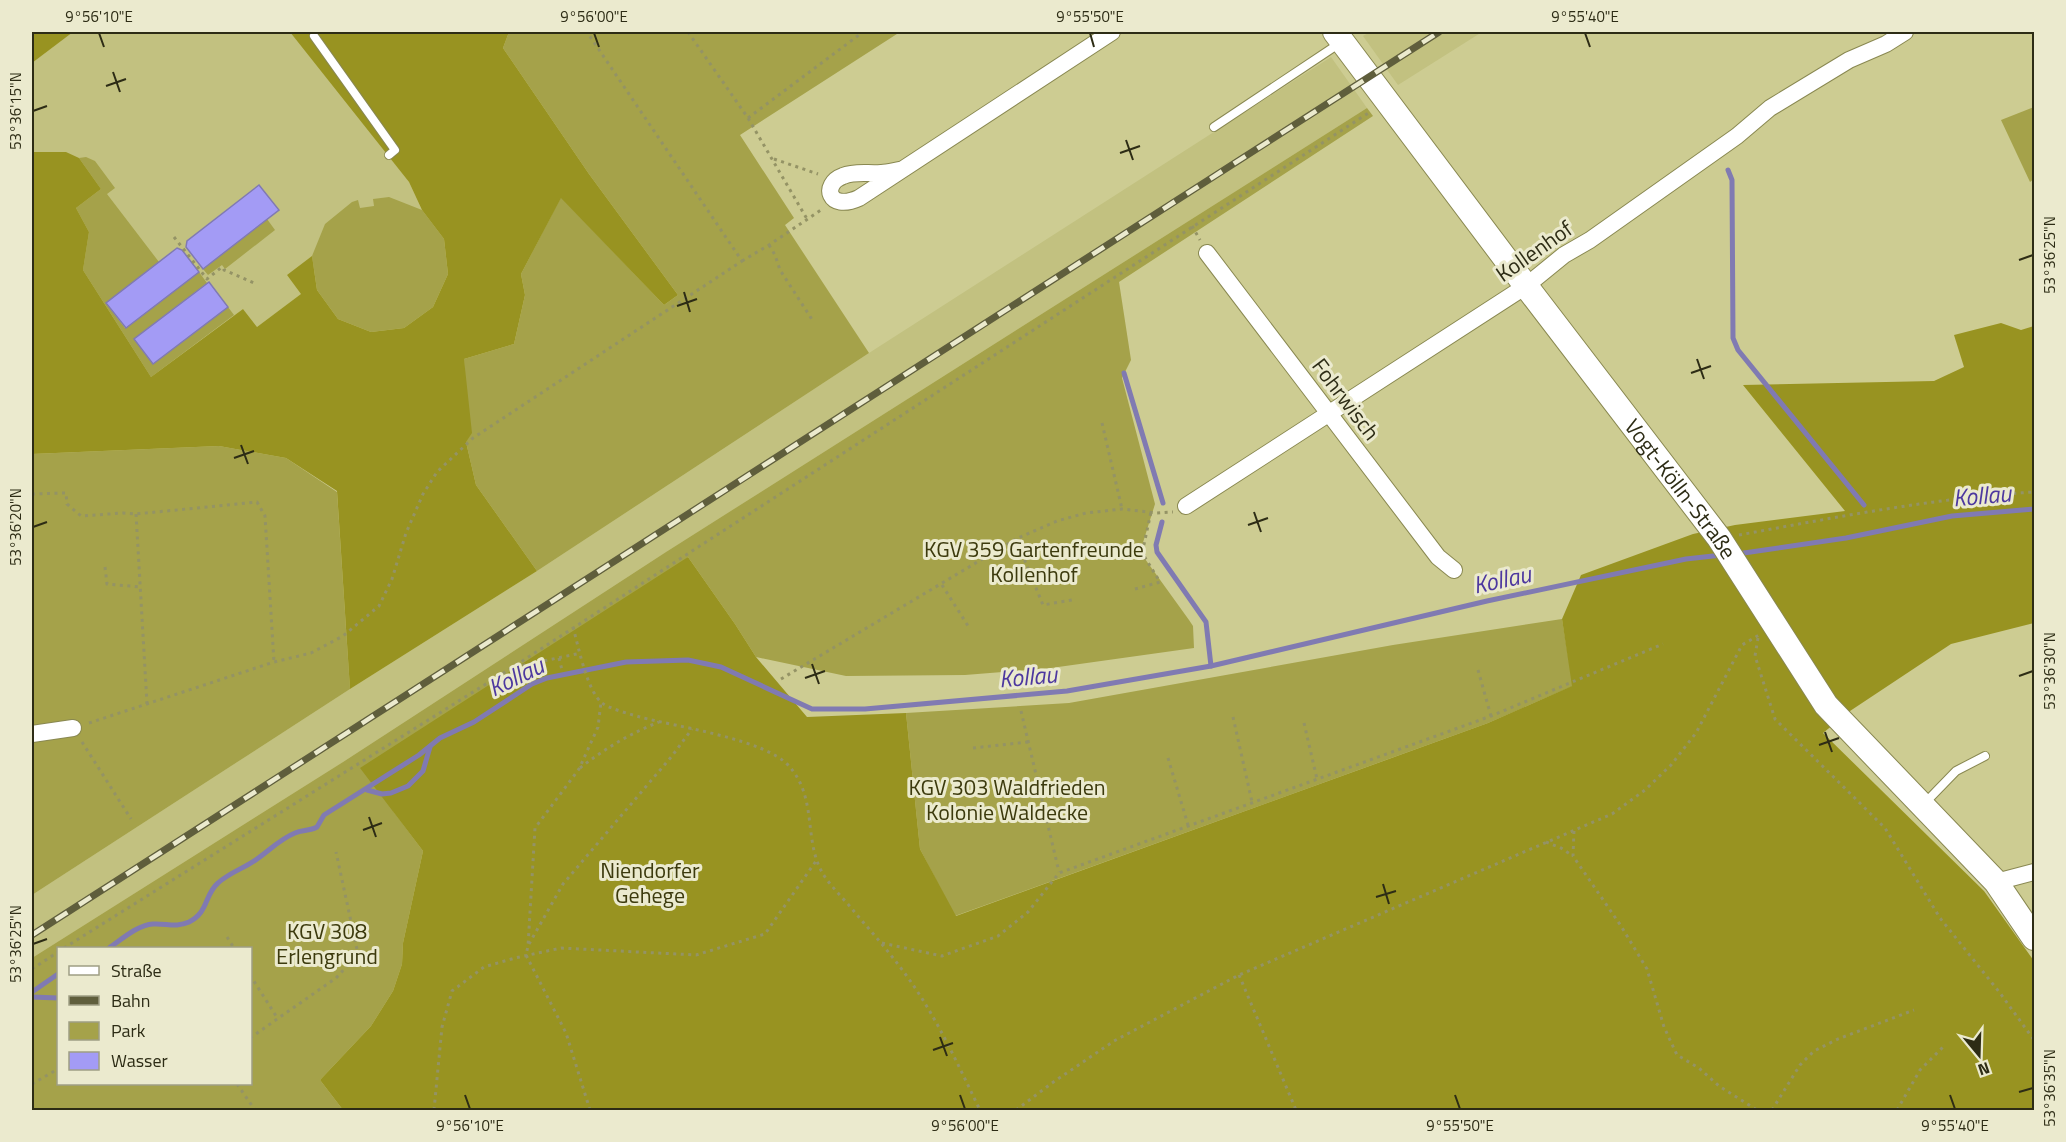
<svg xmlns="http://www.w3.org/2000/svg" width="2066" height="1142" viewBox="0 0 2066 1142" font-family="'Titillium Web',sans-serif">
<rect width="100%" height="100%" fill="#cdcc92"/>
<!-- built -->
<g fill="#c2c180">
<polygon points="73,32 292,32 409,182 422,210 444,239 287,275 302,294 257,327 243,309 151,377 83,270 66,152 32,152 32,63"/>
<polygon points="1370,32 1482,32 1398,85 1363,36"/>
<polygon points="1331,57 1367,108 666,552 343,762 32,958 32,895 350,689 537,571 869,353"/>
</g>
<!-- green -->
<g fill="#a5a24a" fill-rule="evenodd">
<polygon points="509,32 900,32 740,135 794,218 785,225 869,353 537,571 476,485 466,442 464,359 514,344 525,295 521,274 561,197 664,305 678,295 589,174 503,48"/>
<polygon points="2034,107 2034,179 2030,182 2001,120"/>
<path d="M1367 108 1373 116 1119 282 1131 360 1122 378 1155 504 1140 552 1189 620 1193 626 1194 648 1051 668 965 675 846 676 756 657 735 624 688 557 393 811 423 851 403 943 402 964 393 991 371 1026 320 1080 343 1110H32V958L343 762 666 552ZM58 948H250V1084H58Z"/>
<polygon points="86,157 95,161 115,188 107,194 159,262 106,303 125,328 199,272 207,283 134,339 153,364 228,307 234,315 151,377 83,270 89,232 76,208 101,189 79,158"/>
<polygon points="389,197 422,210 444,239 448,274 433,307 404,328 371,332 338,319 317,290 312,256 325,224 352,202 358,200 360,208 374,206 373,199"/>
<polygon points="267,219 275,230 225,269 222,265 208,275 203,269"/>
<polygon points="219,446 286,458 337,492 350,689 32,895 32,454"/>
<polygon points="1562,619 1573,686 1488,723 955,916 920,849 906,713 1069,703 1393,645"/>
</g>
<!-- forest -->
<g fill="#989321">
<polygon points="32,32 73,32 32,63"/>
<polygon points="290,32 509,32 503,48 589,174 678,295 664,305 561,198 521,274 525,295 514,344 464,359 472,433 466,442 476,485 537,571 350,689 337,491 286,458 219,446 32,454 32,152 66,152 79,158 101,189 76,208 89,232 83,270 151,377 243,309 257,327 301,294 287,275 312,256 317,290 338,319 371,332 404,328 433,307 448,274 444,239 422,210 409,182"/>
<polygon points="2001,323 2021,330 2034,326 2034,623 1951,644 1850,711 1823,733 1984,891 2034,961 2034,1110 343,1110 320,1080 371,1026 393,991 402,964 403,943 423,851 360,768 688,557 735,624 756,657 807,717 906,713 920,849 956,916 1488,723 1572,686 1562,619 1581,575 1693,534 1735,525 1845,511 1743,385 1934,381 1964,367 1954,335"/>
</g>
<!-- water -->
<g fill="#a39bf5" stroke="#807ab2" stroke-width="1.5">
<polygon points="259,185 279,210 203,269 186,247 187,241"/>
<polygon points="177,248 182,250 199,272 126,328 106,303"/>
<polygon points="209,282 228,307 153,364 134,339"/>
</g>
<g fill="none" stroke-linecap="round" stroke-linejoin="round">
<!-- stream -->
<g stroke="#807ab2" stroke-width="5">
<polyline points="1728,170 1732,180 1733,338 1738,350 1864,505"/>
<polyline points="1124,373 1163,503"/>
<polyline points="1162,522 1156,545 1157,552 1206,622 1211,666"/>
<polyline points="1737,554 1846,538 1952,516 2034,509"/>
<polyline points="367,790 382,794 391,793 408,786 423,771 430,747"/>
<path d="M109 948C121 940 137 925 153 924 166 923 176 928 189 922 209 912 204 895 218 883 230 872 245 868 257 859 270 850 280 839 295 833 302 830 310 831 317 827L324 815 419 755 440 738 474 722 532 684 547 678 626 662 688 660 721 667 812 709H865L1067 691 1211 666 1487 601 1686 559 1722 555"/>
<polyline points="32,992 58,974"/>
<polyline points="32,997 58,998"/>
</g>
<!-- lane casing -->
<g stroke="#898851" stroke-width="10">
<g id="lane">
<polyline points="314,36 395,150 389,155"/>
<polyline points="1214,127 1340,43"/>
<polyline points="1923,805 1956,771 1985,756"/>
</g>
</g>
<!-- street casing -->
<g stroke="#898851" stroke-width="18">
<g id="street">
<path d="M900 170C894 171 887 173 881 173 868 174 855 171 843 176 821 184 828 212 859 198L1112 32"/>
<polyline points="1207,253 1438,557 1454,570"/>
<polyline points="1186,506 1526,286 1564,255 1590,240 1737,136 1770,108 1849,60 1886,44 1905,32"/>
<polyline points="32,734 73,728"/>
<polyline points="1996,882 2034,872"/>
</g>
</g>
<!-- secondary casing -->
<g stroke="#898851" stroke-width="26">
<g id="secondary">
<path id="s1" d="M1335 32 1526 286 1719 538 1826 705 1996 882 2034 938"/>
</g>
</g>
<!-- path -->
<g stroke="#949365" stroke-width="3" stroke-dasharray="3 4.5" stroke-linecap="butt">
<polyline points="688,32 748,118 807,219"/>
<polyline points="748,118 863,32"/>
<polyline points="774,159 818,174"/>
<polyline points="1192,226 1200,240"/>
<polyline points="174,237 207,279 222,267 224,270 254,283"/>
<polyline points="769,245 775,255 780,270 813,321"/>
<polyline points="742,261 769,245 821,210"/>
<polyline points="1102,423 1122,509"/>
<polyline points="32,494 66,493 67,504 81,516 123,513 136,514 257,502 265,516 274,662"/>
<polyline points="136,514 147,704"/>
<path d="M1739 535C1837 517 1935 498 2034 492"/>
<polyline points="1016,539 1043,605 1072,600"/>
<polyline points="105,567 107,584 140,587"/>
<polyline points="942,585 970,629"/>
<polyline points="1135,589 1160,582 1144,556 1143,549 1151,512"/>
<path d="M573 627C578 645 587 691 602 703 610 709 630 714 640 717 677 727 765 739 789 766 819 800 802 843 825 877 834 890 847 902 857 915 876 937 895 959 911 982 939 1022 959 1067 980 1110"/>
<polyline points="1758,638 1755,656 1775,719 1885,828 1940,918 2000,993 2034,1040"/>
<polyline points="559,658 562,670"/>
<polyline points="515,667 581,653"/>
<polyline points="1478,670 1491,716"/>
<polyline points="781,679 1016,539 1057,521 1086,513 1122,509 1157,513 1173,512"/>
<polyline points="1021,711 1059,872"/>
<polyline points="1233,717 1252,802"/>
<polyline points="89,723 274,662 311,653 343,636 379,606 392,579 406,533 423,494 437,472 473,438 742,261 587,32"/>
<polyline points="1304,723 1317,779"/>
<polyline points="82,742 131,819"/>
<polyline points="973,748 1028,742"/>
<polyline points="1168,758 1188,825"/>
<path d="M580 768C604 749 631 733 659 722"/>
<polyline points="1574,831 1573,856 1621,926 1647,969 1664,1027 1677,1055 1699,1068 1719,1086 1757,1110"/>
<polyline points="1546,842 1561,848 1573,856"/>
<polyline points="227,937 234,948"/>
<polyline points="882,943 942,956 998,936 1028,912 1059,873 1491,716 1663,644"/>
<polyline points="529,944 563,884 672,756 692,729"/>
<polyline points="64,948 513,667 1370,112"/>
<polyline points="32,969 58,952"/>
<polyline points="250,975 278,1019"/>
<polyline points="1239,975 1296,1110"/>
<polyline points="250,1038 336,978 358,954 336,852"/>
<polyline points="32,1084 58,1069"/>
<polyline points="237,1084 255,1110"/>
<polyline points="434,1110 442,1027 452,991 484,967 515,958 561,948 696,955 765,934 816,861"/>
<polyline points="590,1110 566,1033 526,955 528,946 535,828 579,769 598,727 601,702"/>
<polyline points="1016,1110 1052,1083 1114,1041 1239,975 1612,814 1645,790 1671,765 1696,733 1742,645 1759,635"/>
<polyline points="1772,1110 1800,1065 1814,1051 1838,1039 1914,1010"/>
<polyline points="1897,1110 1920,1070 1944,1046"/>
</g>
<!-- lane -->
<use href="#lane" stroke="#fff" stroke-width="8"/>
<!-- street -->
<use href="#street" stroke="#fff" stroke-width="16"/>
<!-- secondary -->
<use href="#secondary" stroke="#fff" stroke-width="24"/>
<!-- rail casing -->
<g stroke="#5f5e3c" stroke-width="7">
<polyline id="rail" points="32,935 1439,32"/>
</g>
<!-- rail -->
<use href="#rail" stroke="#ebeace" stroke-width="4.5" stroke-dasharray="14" stroke-linecap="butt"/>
</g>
<!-- ticks -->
<path fill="none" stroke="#2d2c15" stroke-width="2" d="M99 33 104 47M594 33 599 47M1090 33 1094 47M1585 33 1590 47M113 72 120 92M106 86 126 79M33 111 47 106M1126 140 1133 160M1120 153 1140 146M2019 260 2033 255M684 292 690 312M677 306 697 299M1697 359 1704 379M1691 373 1711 366M241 445 248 464M234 458 254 451M1254 512 1261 532M1248 525 1268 518M33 527 47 522M812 664 819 684M2019 676 2033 671M805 678 825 671M1825 732 1832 752M1819 745 1839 738M369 817 376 837M363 830 382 823M1383 884 1389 904M1376 897 1396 891M33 944 47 939M940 1037 947 1056M933 1050 953 1043M2019 1092 2033 1088M465 1095 470 1109M960 1095 965 1109M1455 1095 1460 1109M1950 1095 1955 1109"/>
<g text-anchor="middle" stroke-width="6" stroke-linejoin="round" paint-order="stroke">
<!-- street labels -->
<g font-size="22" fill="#2d2c15" stroke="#ebeace">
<text transform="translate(1534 251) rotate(-35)" y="8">Kollenhof</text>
<text transform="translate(1346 399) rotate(53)" y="8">Fohrwisch</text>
<text dy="8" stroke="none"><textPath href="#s1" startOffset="573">Vogt-Kölln-Straße</textPath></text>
</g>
<!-- park labels -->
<g font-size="22" fill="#3c3a0d" stroke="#ebeace">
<text x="1034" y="557">KGV 359 Gartenfreunde<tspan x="1034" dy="25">Kollenhof</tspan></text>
<text x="1007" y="795">KGV 303 Waldfrieden<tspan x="1007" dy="25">Kolonie Waldecke</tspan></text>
<text x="650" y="878">Niendorfer<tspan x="650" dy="25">Gehege</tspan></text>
<text x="327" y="939">KGV 308<tspan x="327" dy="25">Erlengrund</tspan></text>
</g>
<!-- water labels -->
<g font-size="24" font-style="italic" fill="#4d389f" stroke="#ebeace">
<text transform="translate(1982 496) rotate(-5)" y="8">Kollau</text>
<text transform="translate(1502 580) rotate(-12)" y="8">Kollau</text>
<text transform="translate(516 677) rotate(-26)" y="8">Kollau</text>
<text transform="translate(1028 677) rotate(-5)" y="8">Kollau</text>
</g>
</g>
<!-- border -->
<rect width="2066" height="1142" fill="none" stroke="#ebeace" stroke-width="66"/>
<!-- legend -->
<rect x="57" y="947" width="195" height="138" fill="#ebeace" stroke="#9f9e84" stroke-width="1.5"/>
<rect x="69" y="966" width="30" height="9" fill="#ffffff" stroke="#9f9e84" stroke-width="1.5"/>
<text x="111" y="977" font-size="18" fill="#2d2c15">Straße</text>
<rect x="69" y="996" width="30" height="9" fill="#5f5e3c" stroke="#9f9e84" stroke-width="1.5"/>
<text x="111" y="1007" font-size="18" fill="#2d2c15">Bahn</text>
<rect x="69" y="1022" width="30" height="18" fill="#a5a24a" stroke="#9f9e84" stroke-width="1.5"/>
<text x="111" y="1037" font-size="18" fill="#2d2c15">Park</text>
<rect x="69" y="1052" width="30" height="18" fill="#a39bf5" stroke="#9f9e84" stroke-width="1.5"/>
<text x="111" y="1067" font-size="18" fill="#2d2c15">Wasser</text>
<!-- north arrow -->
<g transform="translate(1979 1055) rotate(161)" stroke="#ebeace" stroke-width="4.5" paint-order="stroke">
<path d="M0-4.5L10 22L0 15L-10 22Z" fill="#2d2c15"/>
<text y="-9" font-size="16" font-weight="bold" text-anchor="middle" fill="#2d2c15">N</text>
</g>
<rect x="33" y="33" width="2000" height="1076" fill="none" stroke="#2d2c15" stroke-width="2"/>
<g font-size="15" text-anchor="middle" fill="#2d2c15">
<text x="99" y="22">9°56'10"E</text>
<text x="594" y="22">9°56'00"E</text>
<text x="1090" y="22">9°55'50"E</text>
<text x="1585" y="22">9°55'40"E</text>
<text transform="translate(16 111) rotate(-90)" y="5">53°36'15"N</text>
<text transform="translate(2050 255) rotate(-90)" y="5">53°36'25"N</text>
<text transform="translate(16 527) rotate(-90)" y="5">53°36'20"N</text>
<text transform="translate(2050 671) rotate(-90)" y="5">53°36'30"N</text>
<text transform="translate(16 944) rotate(-90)" y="5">53°36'25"N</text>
<text transform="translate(2050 1088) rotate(-90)" y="5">53°36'35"N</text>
<text x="470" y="1131">9°56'10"E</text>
<text x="965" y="1131">9°56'00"E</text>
<text x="1460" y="1131">9°55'50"E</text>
<text x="1955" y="1131">9°55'40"E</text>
</g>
</svg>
